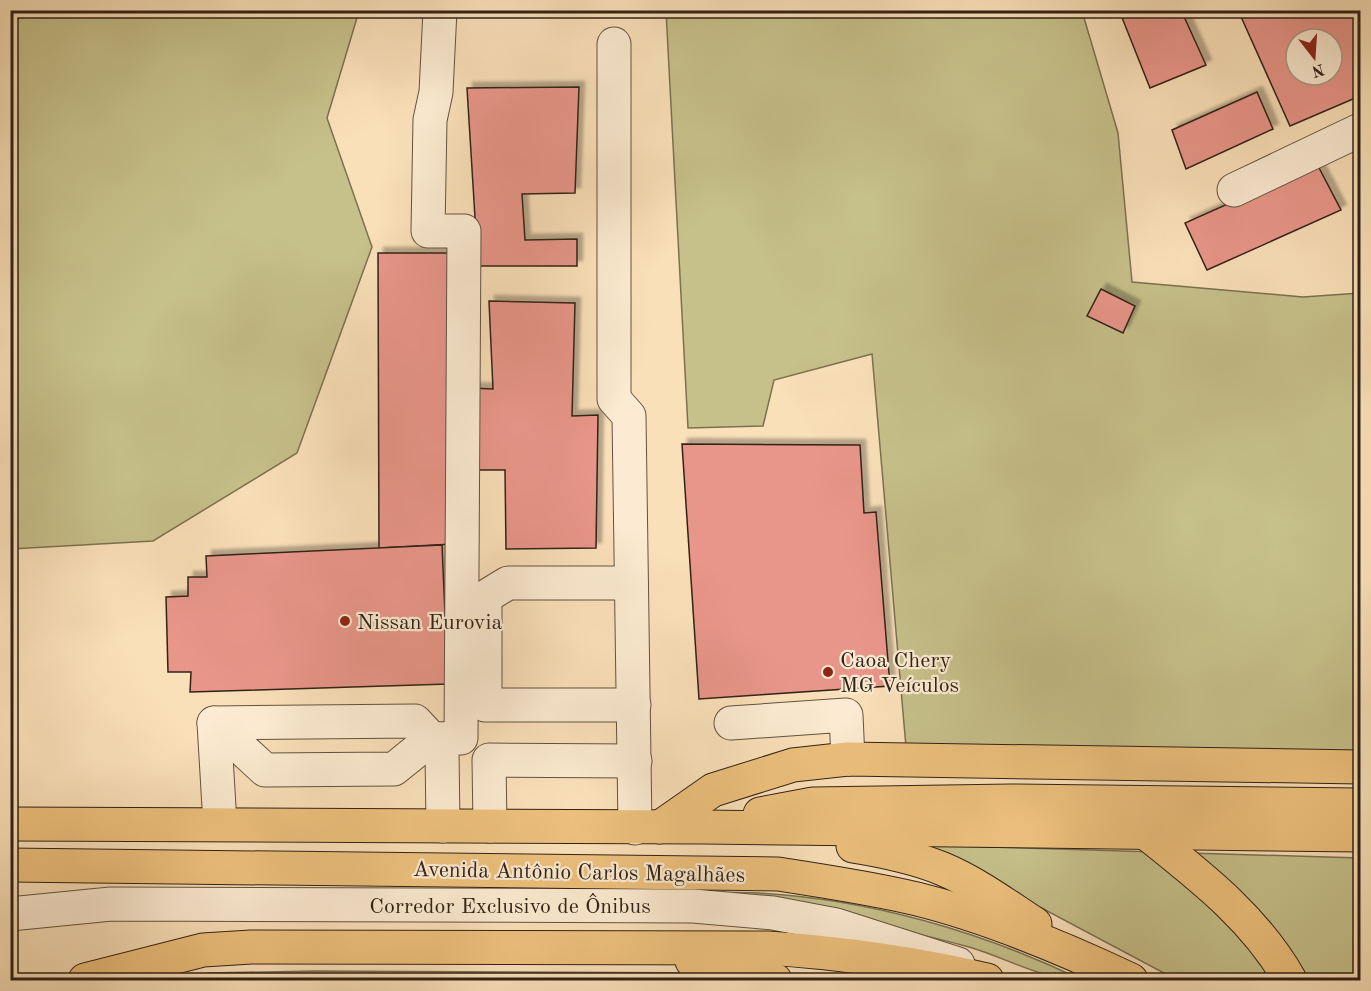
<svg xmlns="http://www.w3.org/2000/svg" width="1371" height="991" viewBox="0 0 1371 991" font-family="'Old Standard TT',serif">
<defs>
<filter id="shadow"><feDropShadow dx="5.5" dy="-5.5" stdDeviation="1.5" flood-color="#0004"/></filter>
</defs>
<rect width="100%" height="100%" fill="#fae0b9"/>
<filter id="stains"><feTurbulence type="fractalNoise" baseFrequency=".00333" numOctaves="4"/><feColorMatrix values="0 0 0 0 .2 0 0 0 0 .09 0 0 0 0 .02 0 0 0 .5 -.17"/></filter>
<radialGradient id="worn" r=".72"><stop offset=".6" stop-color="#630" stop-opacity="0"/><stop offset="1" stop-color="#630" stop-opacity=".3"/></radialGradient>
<!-- green -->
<g fill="#c6c08a" stroke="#7b7150" stroke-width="1.5">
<polygon points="11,10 359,11 327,118 372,247 297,453 153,541 11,549"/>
<polygon points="666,11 1082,11 1118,133 1132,282 1303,297 1360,293 1360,751 906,747 872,354 774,380 763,426 688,428"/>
<polygon points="923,845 1360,858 1360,980 1177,980"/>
<path d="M690 893C713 893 736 892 759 893 869 899 983 932 1082 980 1042 980 1007 958 969 947 878 922 784 907 690 893Z"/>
<polygon points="314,971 735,973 817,974 861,980 184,980 209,973"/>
</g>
<!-- building -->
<g fill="#e9968a" stroke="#302217" stroke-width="1.5" fill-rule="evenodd" filter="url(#shadow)">
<polygon points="1119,10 1181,10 1206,65 1150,88"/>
<path d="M1238 10H1360V96L1290 126ZM1296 39H1332V75H1296Z"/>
<polygon points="579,87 575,193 522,194 525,240 577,239 577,266 478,266 467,88"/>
<polygon points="1257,92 1273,129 1186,169 1172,130"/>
<polygon points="1317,164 1341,210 1207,270 1185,223"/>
<polygon points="378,253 448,253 453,544 379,548"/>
<polygon points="1101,289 1135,306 1123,333 1087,316"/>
<polygon points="489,301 575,303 572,416 598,415 596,548 506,549 505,470 472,470 470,388 493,389"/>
<polygon points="682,444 860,445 864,513 876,512 890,686 699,699"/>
<polygon points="442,545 448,684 190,692 191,672 168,672 166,597 188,596 188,577 207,577 206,556"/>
</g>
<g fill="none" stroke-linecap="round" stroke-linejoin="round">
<!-- minor casing -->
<g stroke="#625240" stroke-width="35">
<g id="minor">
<polyline points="614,44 614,399 629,416 635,828"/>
<polyline points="1234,190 1360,130"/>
<polyline points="631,583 508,583 485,597 485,705 634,705"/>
<polyline points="214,723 265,770 394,769 431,739 461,738 464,231 428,231 430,120 436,92 440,10"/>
<polyline points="731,723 846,715 848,759"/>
<polyline points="220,824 214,723 415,721 442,750 443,826"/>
<polyline points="490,826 489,760 635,761"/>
<polyline points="10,914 111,904 693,906 773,913 836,925 958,964"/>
</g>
</g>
<!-- highway casing -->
<g stroke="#302217" stroke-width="35">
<g id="highway">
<polyline points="760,814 813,804 1011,801 1360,805"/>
<polyline points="10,824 702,827 1360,835"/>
<polyline points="660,827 713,790 793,765 848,759 1360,767"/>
<path d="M1146 833C1200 876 1256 919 1290 980"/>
<path d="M853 846C884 851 914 857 943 869 976 883 1006 905 1035 924"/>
<path d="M10 865 778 874C824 881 871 888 917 899 990 917 1063 948 1131 980"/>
<polyline points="692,961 775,980"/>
<path d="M85 980 203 950 251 947 768 948C843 953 914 963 987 980"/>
</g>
</g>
<!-- minor -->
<use href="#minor" stroke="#fcebd2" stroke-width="33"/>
<!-- highway -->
<use href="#highway" stroke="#edc07c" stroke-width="33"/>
</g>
<!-- markers -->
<g fill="#8f2418" stroke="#fcebd2" stroke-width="2">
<circle cx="345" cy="621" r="6"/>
<circle cx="828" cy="672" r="6"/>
</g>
<g text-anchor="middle" stroke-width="4.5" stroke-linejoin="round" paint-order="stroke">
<!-- poi labels -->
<g font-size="22" fill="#302217" stroke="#fcebd2" text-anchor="start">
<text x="357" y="629">Nissan Eurovia</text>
<text x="840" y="667">Caoa Chery<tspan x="840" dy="25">MG Veículos</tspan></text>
</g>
<!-- street labels -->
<g font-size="22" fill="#302217" stroke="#fcebd2">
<text transform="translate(579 871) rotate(1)" y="8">Avenida Antônio Carlos Magalhães</text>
<text x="510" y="913">Corredor Exclusivo de Ônibus</text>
</g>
</g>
<!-- margin -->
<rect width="1371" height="991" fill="none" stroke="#fae0b9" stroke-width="36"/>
<rect x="12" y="12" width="1347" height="967" fill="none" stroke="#302217" stroke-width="3"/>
<rect x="18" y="18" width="1335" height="955" fill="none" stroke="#302217" stroke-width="1.5"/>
<!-- north arrow -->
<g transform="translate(1314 57) rotate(163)"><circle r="28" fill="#fcebd2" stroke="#aa9b87" stroke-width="1.5"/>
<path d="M0-4.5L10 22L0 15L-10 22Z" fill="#8f2418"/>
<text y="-9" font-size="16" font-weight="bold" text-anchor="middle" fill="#302217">N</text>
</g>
<rect width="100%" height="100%" filter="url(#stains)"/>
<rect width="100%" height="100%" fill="url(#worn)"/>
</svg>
